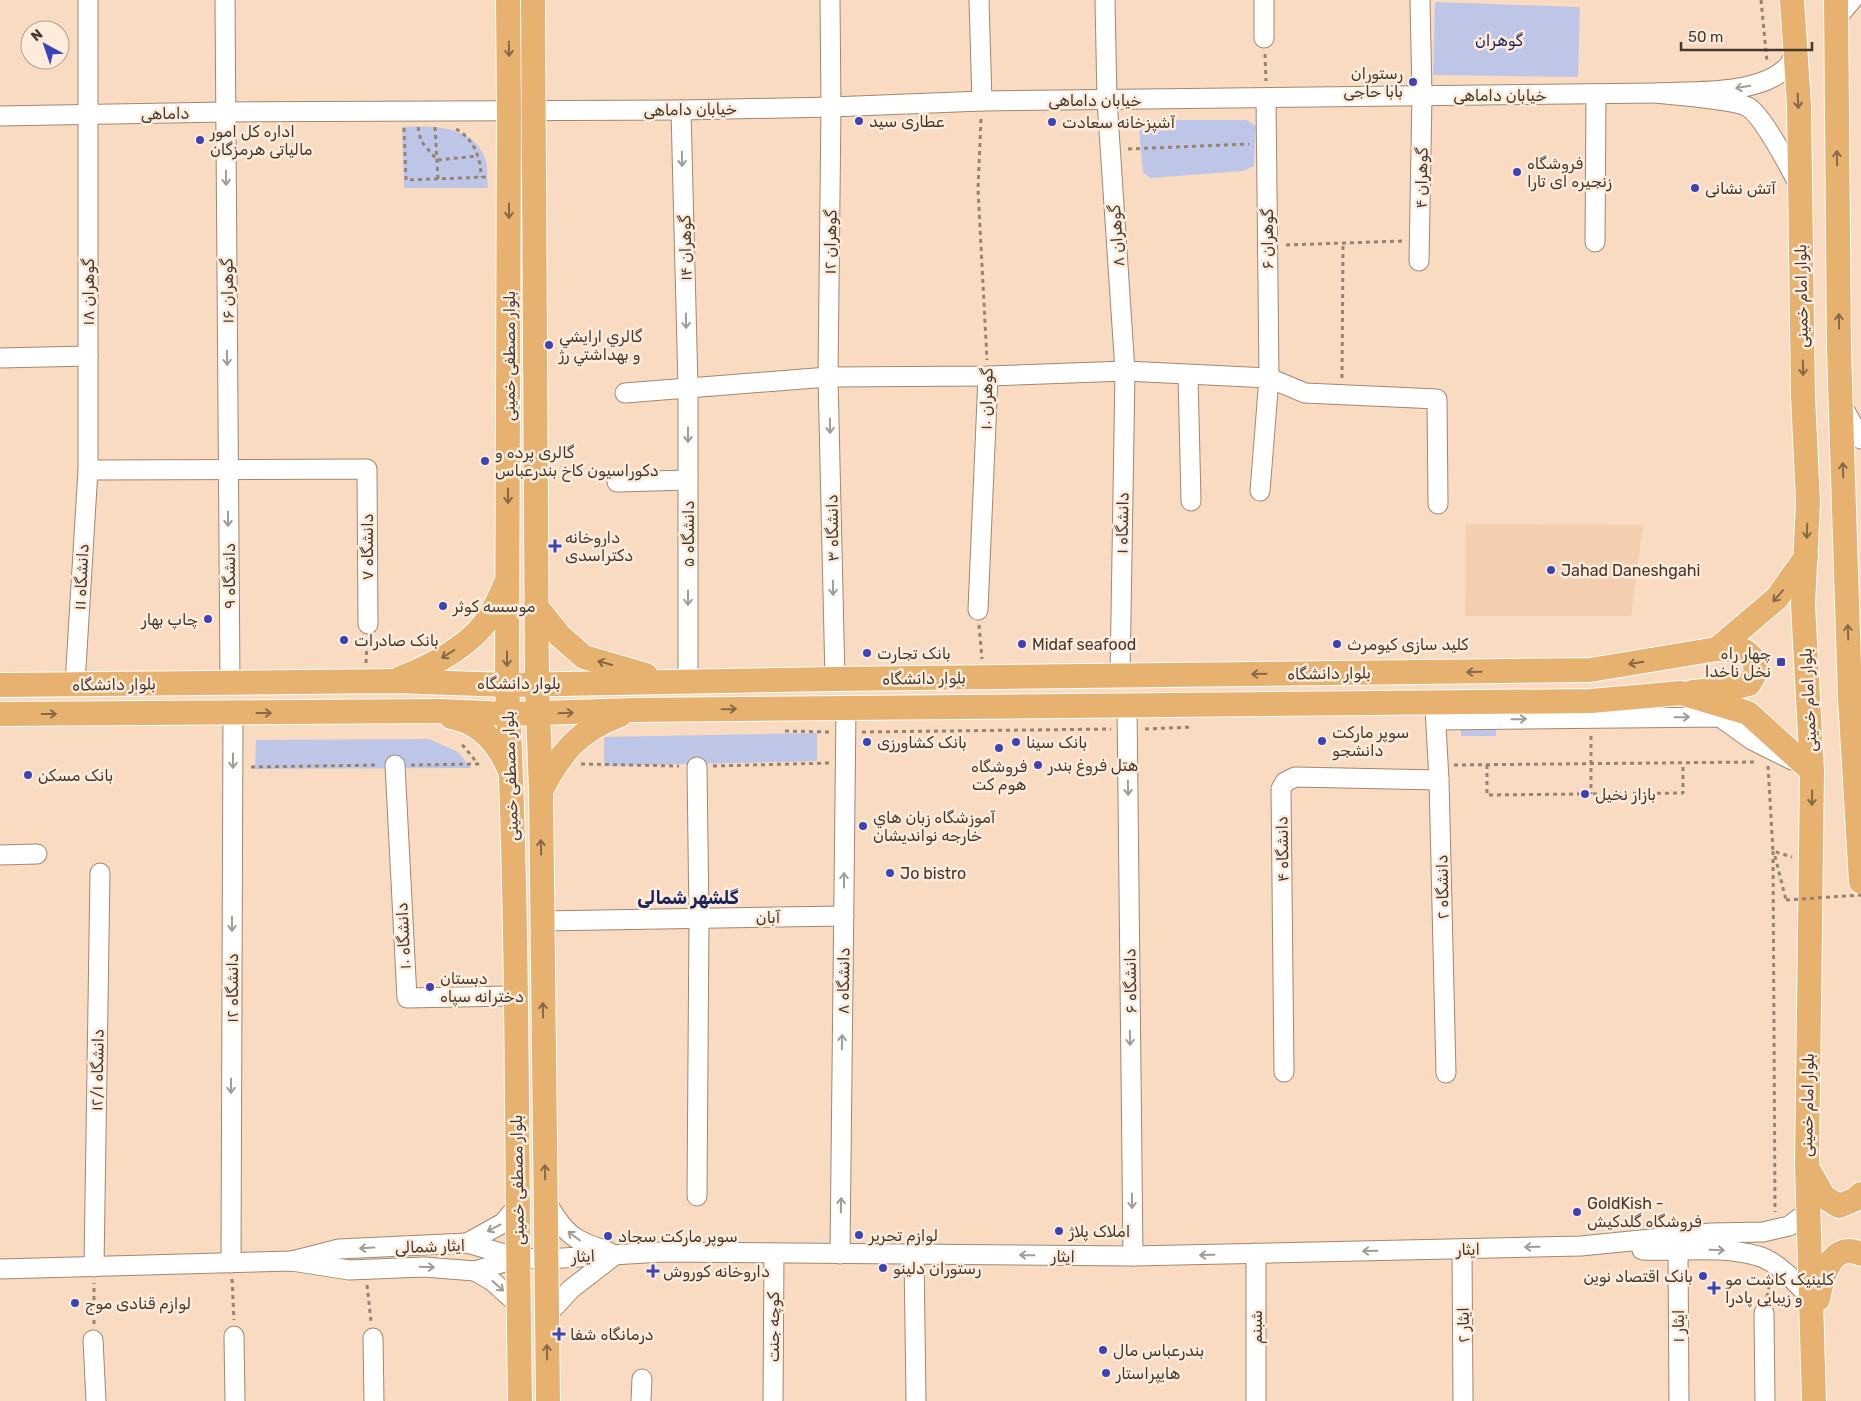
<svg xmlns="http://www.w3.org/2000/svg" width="1861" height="1401" viewBox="0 0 1861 1401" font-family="Rubik,Vazirmatn,sans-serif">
<rect width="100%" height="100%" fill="#f9dbc1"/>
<!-- built -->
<polygon fill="#f3cfb0" points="1466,524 1643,525 1631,616 1465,616"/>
<!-- green -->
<g fill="#bec6e8">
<polygon points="1435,2 1580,7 1578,77 1433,75"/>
<polygon points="1144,120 1246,120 1256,126 1254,166 1243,171 1150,178 1143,172 1139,128"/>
<path d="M402 127C432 126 474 124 486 161 488 169 487 179 488 188H404Z"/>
<polygon points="1496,724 1496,736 1461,736 1461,725"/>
<polygon points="817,733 817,761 604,766 604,737"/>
<polygon points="429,739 458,752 471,768 255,769 256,740"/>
</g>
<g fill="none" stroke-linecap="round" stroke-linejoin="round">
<!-- minor casing -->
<g stroke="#a2876f" stroke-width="21">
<g id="minor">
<polyline points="225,0 230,683"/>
<polyline points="830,0 831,107 828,377 835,679"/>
<polyline points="979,0 982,101"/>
<polyline points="1105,0 1107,100 1125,371 1120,676"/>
<polyline points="1836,19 1852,0"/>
<polyline points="1264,38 1264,0"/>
<path d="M1795 52C1792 58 1790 66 1785 69 1757 95 1693 91 1657 93 1677 96 1733 99 1748 107 1763 116 1790 168 1799 185"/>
<polyline points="681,110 688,387 688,681"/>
<polyline points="0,116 225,112 681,110 831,107 982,101 1657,93"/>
<polyline points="1595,242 1596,94"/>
<polyline points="1419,261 1422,95 1420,0"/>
<polyline points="0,358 88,356"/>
<polyline points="1188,375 1191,501"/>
<polyline points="625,393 828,377 988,376 1125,371 1269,378 1305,393 1437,399 1438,504"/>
<polyline points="1841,404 1861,439"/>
<polyline points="88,470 367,469 368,624"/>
<polyline points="617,482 688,480"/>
<polyline points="1260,491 1269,378 1266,99"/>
<polyline points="978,610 988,376"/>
<polyline points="75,684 88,470 88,0"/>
<polyline points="1127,705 1133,1256"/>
<polyline points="1435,708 1439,780 1446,1073"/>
<polyline points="1436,720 1720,717 1752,740 1792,760"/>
<polyline points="395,765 407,998 516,996"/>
<polyline points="0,855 37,854"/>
<polyline points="542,921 844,916"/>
<polyline points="1284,1072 1281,789 1285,782 1295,777 1439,780"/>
<polyline points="697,1196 699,919 697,767"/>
<path d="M545 1200C554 1215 564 1232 579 1240 588 1245 599 1248 609 1252"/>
<polyline points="467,1243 503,1223 517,1207"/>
<polyline points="1462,1249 1463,1401"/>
<path d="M1642 1250C1680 1252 1720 1245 1758 1256 1777 1261 1798 1284 1811 1299"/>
<polyline points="1678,1251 1679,1401"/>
<polyline points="1256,1253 1256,1401"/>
<polyline points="840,1254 846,708"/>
<polyline points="914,1254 916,1401"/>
<polyline points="292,1261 339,1249 467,1243 518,1258 546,1259 662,1252 1133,1256 1581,1246 1711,1233 1763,1232 1789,1226 1808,1212"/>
<polyline points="231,1263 233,713"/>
<polyline points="94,1267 100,873"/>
<polyline points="0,1269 292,1261 349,1270 424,1267 475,1271 518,1258"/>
<polyline points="475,1271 492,1281 519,1305"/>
<polyline points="1764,1313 1765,1401"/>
<polyline points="547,1315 571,1289 615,1255"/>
<polyline points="234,1336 235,1401"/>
<polyline points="373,1338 374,1401"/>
<polyline points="93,1340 96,1401"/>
<polyline points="641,1401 642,1379"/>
<polyline points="773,1401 774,1253"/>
</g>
</g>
<!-- major casing -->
<g stroke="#fff" stroke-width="26">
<g id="major">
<path d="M508 0 509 110 507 685C519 923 516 1162 520 1401"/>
<polyline points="533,0 537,684 541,791 548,1401"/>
<polyline points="1792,0 1799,104 1803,396 1808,502 1803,605 1812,771 1807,1165 1814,1401"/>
<polyline points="1836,0 1839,350 1850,698 1861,882"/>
<polyline points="536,606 560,636 584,657 646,675"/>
<path d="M401 678C431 666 465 649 485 623 494 612 499 598 505 585"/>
<polyline points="0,685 393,681 507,685 835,679 1590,670 1717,649 1777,598 1806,557"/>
<polyline points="1693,692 1734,688 1749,684 1756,672 1754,659 1745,651 1717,649"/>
<polyline points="0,714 439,711 509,714 634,710 846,708 1591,701 1681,693 1748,713 1812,771"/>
<path d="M451 717C479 722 498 743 509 769"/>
<path d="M541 791C561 752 578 731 620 715"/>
<polyline points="1808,1169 1824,1197 1839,1206 1856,1199 1861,1194"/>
<path d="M1818 1299C1822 1278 1831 1240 1861 1254"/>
</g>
</g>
<!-- path -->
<g stroke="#978371" stroke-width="3" stroke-dasharray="4 4" stroke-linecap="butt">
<polyline points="1761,0 1767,62"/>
<polyline points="1265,54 1266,81"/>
<polyline points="981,119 978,189 987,360"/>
<polyline points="418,127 421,141 437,160 478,156"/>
<polyline points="435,127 438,179"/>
<polyline points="404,128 406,180 488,177"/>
<path d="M456 129C474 139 481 158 481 177"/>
<polyline points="1128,149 1249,144"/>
<polyline points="1286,245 1402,241"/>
<polyline points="1342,378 1343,243"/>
<polyline points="979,625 982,659"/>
<polyline points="366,663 367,642"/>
<polyline points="1145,729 1193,727"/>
<polyline points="785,731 829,732"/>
<polyline points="862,732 1111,729"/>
<polyline points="1591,736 1591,794"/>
<polyline points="581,764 679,766"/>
<polyline points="411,765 478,764 461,743"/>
<polyline points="1454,765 1755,762"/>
<polyline points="1487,765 1487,795 1683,793 1683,763"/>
<polyline points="713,766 829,763"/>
<polyline points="1768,766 1773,851 1792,857"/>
<polyline points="251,767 379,765"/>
<polyline points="1773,851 1775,1212"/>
<polyline points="1775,856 1786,900"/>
<polyline points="232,1279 234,1320"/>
<polyline points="367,1285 371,1321"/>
<polyline points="1767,1297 1770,1281"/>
<polyline points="94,1324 94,1283"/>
</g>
<!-- minor -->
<use href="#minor" stroke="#fff" stroke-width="19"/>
<!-- major -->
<use href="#major" stroke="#e7b270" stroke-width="24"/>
<!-- path-bridge -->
<polyline stroke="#978371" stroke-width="3" stroke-dasharray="4 4" stroke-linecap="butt" points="1786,900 1861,895"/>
</g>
<!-- one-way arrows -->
<defs><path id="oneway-shaft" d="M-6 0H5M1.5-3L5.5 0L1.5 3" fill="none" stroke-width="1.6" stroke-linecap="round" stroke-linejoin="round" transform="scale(1.25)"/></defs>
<g stroke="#856948">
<use href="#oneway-shaft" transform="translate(509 49) rotate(89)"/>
<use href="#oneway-shaft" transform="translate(1798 101) rotate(87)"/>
<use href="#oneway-shaft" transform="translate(1837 158) rotate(-91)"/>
<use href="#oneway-shaft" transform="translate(509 211) rotate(90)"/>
<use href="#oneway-shaft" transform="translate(1839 321) rotate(-91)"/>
<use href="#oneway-shaft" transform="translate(1803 368) rotate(89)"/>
<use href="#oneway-shaft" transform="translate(1843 470) rotate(-92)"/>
<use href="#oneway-shaft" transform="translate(508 496) rotate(90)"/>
<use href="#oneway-shaft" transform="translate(1807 531) rotate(92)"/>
<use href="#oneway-shaft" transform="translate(1778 596) rotate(131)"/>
<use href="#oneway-shaft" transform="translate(1848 632) rotate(-92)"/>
<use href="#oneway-shaft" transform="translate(448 654) rotate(148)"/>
<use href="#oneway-shaft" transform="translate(507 659) rotate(90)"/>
<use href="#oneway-shaft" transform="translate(605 663) rotate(-164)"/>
<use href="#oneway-shaft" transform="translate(1636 663) rotate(171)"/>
<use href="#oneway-shaft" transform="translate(1474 672) rotate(179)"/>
<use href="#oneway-shaft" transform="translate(1259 674) rotate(179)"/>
<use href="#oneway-shaft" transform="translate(729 709) rotate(-1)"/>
<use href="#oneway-shaft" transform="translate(264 713)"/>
<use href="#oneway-shaft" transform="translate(566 713) rotate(-2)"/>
<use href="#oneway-shaft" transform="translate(49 714)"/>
<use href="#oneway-shaft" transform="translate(1812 798) rotate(91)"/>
<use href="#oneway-shaft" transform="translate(541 847) rotate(-91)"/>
<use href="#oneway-shaft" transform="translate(543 1010) rotate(-91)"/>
<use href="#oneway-shaft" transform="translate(545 1172) rotate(-91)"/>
<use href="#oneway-shaft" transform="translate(547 1352) rotate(-91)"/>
</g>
<g stroke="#a29c96">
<use href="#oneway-shaft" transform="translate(1743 87) rotate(170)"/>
<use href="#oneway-shaft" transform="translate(682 159) rotate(89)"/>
<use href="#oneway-shaft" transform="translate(226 178) rotate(89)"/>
<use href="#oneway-shaft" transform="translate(686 321) rotate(89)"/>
<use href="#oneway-shaft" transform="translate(227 358) rotate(89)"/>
<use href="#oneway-shaft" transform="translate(830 426) rotate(89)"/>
<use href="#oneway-shaft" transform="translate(688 435) rotate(90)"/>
<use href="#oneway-shaft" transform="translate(228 519) rotate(90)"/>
<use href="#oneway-shaft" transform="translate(833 588) rotate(89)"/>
<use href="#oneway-shaft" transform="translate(688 598) rotate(90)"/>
<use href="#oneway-shaft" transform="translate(1682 717) rotate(-1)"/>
<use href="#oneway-shaft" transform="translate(1519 719) rotate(-1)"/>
<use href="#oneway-shaft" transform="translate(233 761) rotate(90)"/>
<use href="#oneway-shaft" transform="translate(1128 788) rotate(89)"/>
<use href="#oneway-shaft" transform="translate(844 880) rotate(-90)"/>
<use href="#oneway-shaft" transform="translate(232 924) rotate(90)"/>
<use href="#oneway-shaft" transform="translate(1130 1038) rotate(89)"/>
<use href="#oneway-shaft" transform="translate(842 1042) rotate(-89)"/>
<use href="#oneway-shaft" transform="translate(231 1086) rotate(90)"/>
<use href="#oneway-shaft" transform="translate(1132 1201) rotate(89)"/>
<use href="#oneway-shaft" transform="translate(841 1205) rotate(-89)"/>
<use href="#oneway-shaft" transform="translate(494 1228) rotate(152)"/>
<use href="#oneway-shaft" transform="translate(574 1236) rotate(-143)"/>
<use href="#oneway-shaft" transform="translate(1532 1247) rotate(179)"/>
<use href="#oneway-shaft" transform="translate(367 1248) rotate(177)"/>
<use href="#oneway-shaft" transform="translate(1717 1250) rotate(2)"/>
<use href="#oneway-shaft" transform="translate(1370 1251) rotate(179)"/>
<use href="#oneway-shaft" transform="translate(1027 1255) rotate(-179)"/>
<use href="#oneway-shaft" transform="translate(1207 1255) rotate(179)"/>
<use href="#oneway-shaft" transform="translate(427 1267) rotate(2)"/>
<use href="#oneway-shaft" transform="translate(498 1286) rotate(42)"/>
</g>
<!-- markers -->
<g fill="#3c43b7" stroke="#fdebdb" stroke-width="2">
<circle cx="1413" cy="82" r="5"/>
<circle cx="859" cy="121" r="5"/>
<circle cx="1052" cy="122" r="5"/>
<circle cx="200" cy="140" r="5"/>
<circle cx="1517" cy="172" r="5"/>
<circle cx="1695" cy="188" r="5"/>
<circle cx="549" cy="345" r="5"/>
<circle cx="485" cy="461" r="5"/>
<path d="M552.5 538.5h5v5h5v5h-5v5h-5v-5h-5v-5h5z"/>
<circle cx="1551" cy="570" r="5"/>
<circle cx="443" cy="606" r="5"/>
<circle cx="208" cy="619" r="5"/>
<circle cx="344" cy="640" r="5"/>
<circle cx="1022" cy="644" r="5"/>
<circle cx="1337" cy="644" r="5"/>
<circle cx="867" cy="653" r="5"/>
<rect x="1776" y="657" width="10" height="10" rx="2.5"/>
<circle cx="1322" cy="741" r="5"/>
<circle cx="867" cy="742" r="5"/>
<circle cx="1016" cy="742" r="5"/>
<circle cx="999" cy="748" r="5"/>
<circle cx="1038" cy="765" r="5"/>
<circle cx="28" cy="775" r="5"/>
<circle cx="1585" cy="794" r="5"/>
<circle cx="863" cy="826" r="5"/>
<circle cx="890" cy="873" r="5"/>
<circle cx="430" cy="987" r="5"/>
<circle cx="1577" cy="1212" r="5"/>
<circle cx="1059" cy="1231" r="5"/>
<circle cx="859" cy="1235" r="5"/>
<circle cx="608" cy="1236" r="5"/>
<circle cx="883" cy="1268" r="5"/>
<path d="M650.5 1263.5h5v5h5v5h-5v5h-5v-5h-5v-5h5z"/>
<circle cx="1703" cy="1276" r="5"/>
<path d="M1711.5 1280.5h5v5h5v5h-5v5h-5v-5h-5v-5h5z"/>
<circle cx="75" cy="1303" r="5"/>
<path d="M556.5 1326.5h5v5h5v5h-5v5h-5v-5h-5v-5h5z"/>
<circle cx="1103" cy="1350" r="5"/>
<circle cx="1106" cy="1373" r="5"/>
</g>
<g text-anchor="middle" stroke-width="5" stroke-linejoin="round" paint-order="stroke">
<!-- park labels -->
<g font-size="16" fill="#1b205c" stroke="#fdebdb">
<text x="1499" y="46">گوهران</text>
</g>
<!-- poi labels -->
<g font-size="16" fill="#44382d" stroke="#fdebdb" text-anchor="start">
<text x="1403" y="79" text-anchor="end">رستوران<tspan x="1403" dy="18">بابا حاجی</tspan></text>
<text x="869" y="127">عطاری سید</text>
<text x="1062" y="128">آشپزخانه سعادت</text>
<text x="210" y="137">اداره کل امور<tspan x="210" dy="18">مالیاتی هرمزگان</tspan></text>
<text x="1527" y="169">فروشگاه<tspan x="1527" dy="18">زنجیره ای تارا</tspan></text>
<text x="1705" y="194">آتش نشانی</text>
<text x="559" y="342">گالري ارايشي<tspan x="559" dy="18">و بهداشتي رژ</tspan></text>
<text x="495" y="458">گالری پرده و<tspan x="495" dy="18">دکوراسیون کاخ بندرعباس</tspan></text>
<text x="565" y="543">داروخانه<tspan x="565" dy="18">دکتراسدی</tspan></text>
<text x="1561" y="576">Jahad Daneshgahi</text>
<text x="453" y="612">موسسه کوثر</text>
<text x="198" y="625" text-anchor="end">چاپ بهار</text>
<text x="354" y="646">بانک صادرات</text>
<text x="1032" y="650">Midaf seafood</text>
<text x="1347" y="650">کلید سازی کیومرث</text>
<text x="877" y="659">بانک تجارت</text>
<text x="1771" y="659" text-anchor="end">چهار راه<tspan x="1771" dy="18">نخل ناخدا</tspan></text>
<text x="1332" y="738">سوپر مارکت<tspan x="1332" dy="18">دانشجو</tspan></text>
<text x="877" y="748">بانک کشاورزی</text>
<text x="1026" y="748">بانک سینا</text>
<text x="1048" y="771">هتل فروغ بندر</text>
<text x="999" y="772" text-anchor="middle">فروشگاه<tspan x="999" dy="18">هوم کت</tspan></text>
<text x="38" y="781">بانک مسکن</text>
<text x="1595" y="800">بازار نخیل</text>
<text x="873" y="823">آموزشگاه زبان هاي<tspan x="873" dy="18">خارجه نوانديشان</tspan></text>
<text x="900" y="879">Jo bistro</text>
<text x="440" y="984">دبستان<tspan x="440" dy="18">دخترانه سپاه</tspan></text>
<text x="1587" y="1209">GoldKish -<tspan x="1587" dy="18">فروشگاه گلدکیش</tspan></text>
<text x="1069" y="1237">املاک پلاژ</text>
<text x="869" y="1241">لوازم تحریر</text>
<text x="618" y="1242">سوپر مارکت سجاد</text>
<text x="893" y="1274">رستوران دلینو</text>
<text x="663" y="1277">داروخانه کوروش</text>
<text x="1693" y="1282" text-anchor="end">بانک اقتصاد نوین</text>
<text x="1725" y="1285">کلینیک کاشت مو<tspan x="1725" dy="18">و زیبایی پادرا</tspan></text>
<text x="85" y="1309">لوازم قنادی موج</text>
<text x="570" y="1340">درمانگاه شفا</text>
<text x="1113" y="1356">بندرعباس مال</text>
<text x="1116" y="1379">هایپراستار</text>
</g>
<!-- street labels -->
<g font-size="16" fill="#44382d" stroke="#fdebdb">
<text x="1500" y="101">خیابان داماهی</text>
<text x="1095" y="106">خیابان داماهی</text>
<text transform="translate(690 109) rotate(-1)" y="6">خیابان داماهی</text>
<text transform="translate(165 113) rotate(-1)" y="6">داماهی</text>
<text transform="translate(1421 178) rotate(-89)" y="6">گوهران ۴</text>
<text transform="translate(1116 236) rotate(-94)" y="6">گوهران ۸</text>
<text transform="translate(1267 239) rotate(-90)" y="6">گوهران ۶</text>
<text transform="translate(830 242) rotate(-89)" y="6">گوهران ۱۲</text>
<text transform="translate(685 248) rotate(-91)" y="6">گوهران ۱۴</text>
<text transform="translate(227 291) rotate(-91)" y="6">گوهران ۱۶</text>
<text transform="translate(88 292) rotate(-90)" y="6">گوهران ۱۸</text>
<text transform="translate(1801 296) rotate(-91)" y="6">بلوار امام خمینی</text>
<text transform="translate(509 356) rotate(-90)" y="6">بلوار مصطفی خمینی</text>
<text transform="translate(986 399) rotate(-89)" y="6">گوهران ۱۰</text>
<text transform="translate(1122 523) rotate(-89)" y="6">دانشگاه ۱</text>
<text transform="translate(832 528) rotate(-91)" y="6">دانشگاه ۳</text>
<text transform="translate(688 534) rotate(-90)" y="6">دانشگاه ۵</text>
<text transform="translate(367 547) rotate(-90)" y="6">دانشگاه ۷</text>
<text transform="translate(229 576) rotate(-90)" y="6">دانشگاه ۹</text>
<text transform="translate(81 577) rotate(-87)" y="6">دانشگاه ۱۱</text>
<text transform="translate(1329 673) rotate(-1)" y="6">بلوار دانشگاه</text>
<text transform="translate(924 678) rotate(-1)" y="6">بلوار دانشگاه</text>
<text x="519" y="689">بلوار دانشگاه</text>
<text transform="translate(114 684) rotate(-1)" y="6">بلوار دانشگاه</text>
<text transform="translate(1808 700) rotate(-93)" y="6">بلوار امام خمینی</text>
<text transform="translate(510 776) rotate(-92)" y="6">بلوار مصطفی خمینی</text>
<text transform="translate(1282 849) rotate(-91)" y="6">دانشگاه ۴</text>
<text transform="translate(1442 887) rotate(-91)" y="6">دانشگاه ۲</text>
<text transform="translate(768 917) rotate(-1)" y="6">آبان</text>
<text transform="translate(403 936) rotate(-93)" y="6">دانشگاه ۱۰</text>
<text transform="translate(843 981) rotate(-89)" y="6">دانشگاه ۸</text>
<text transform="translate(1130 981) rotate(-91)" y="6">دانشگاه ۶</text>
<text transform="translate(232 988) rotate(-90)" y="6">دانشگاه ۱۲</text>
<text transform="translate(97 1070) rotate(-89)" y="6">دانشگاه ۱۲/۱</text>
<text transform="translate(1807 1105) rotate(-89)" y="6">بلوار امام خمینی</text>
<text transform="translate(517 1180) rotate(-91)" y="6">بلوار مصطفی خمینی</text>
<text transform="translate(430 1246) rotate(-2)" y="6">ایثار شمالی</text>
<text transform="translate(1468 1249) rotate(-1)" y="6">ایثار</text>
<text transform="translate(583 1256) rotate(-3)" y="6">ایثار</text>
<text transform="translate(1063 1256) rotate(1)" y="6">ایثار</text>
<text transform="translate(1463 1325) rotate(-91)" y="6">ایثار ۲</text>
<text transform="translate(1678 1326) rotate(-90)" y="6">ایثار ۱</text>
<text transform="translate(773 1327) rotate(-90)" y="6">کوچه جنت</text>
<text transform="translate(1256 1327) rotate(-90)" y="6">شبنم</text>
</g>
<!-- neighbourhood labels -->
<g font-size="18" font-weight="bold" fill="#1e245d" stroke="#fdebdb">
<text x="688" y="904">گلشهر شمالی</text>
</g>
</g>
<!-- north arrow -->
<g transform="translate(45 45) rotate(320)"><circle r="24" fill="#fdebdb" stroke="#b3a395"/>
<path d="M0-4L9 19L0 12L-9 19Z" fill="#3c43b7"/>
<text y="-8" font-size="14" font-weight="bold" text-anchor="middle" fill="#44382d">N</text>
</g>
<!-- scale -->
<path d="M1681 42v8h131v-8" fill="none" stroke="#44382d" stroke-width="2.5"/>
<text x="1688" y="42" font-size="15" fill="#44382d" stroke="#fdebdb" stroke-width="4" paint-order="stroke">50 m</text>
</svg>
